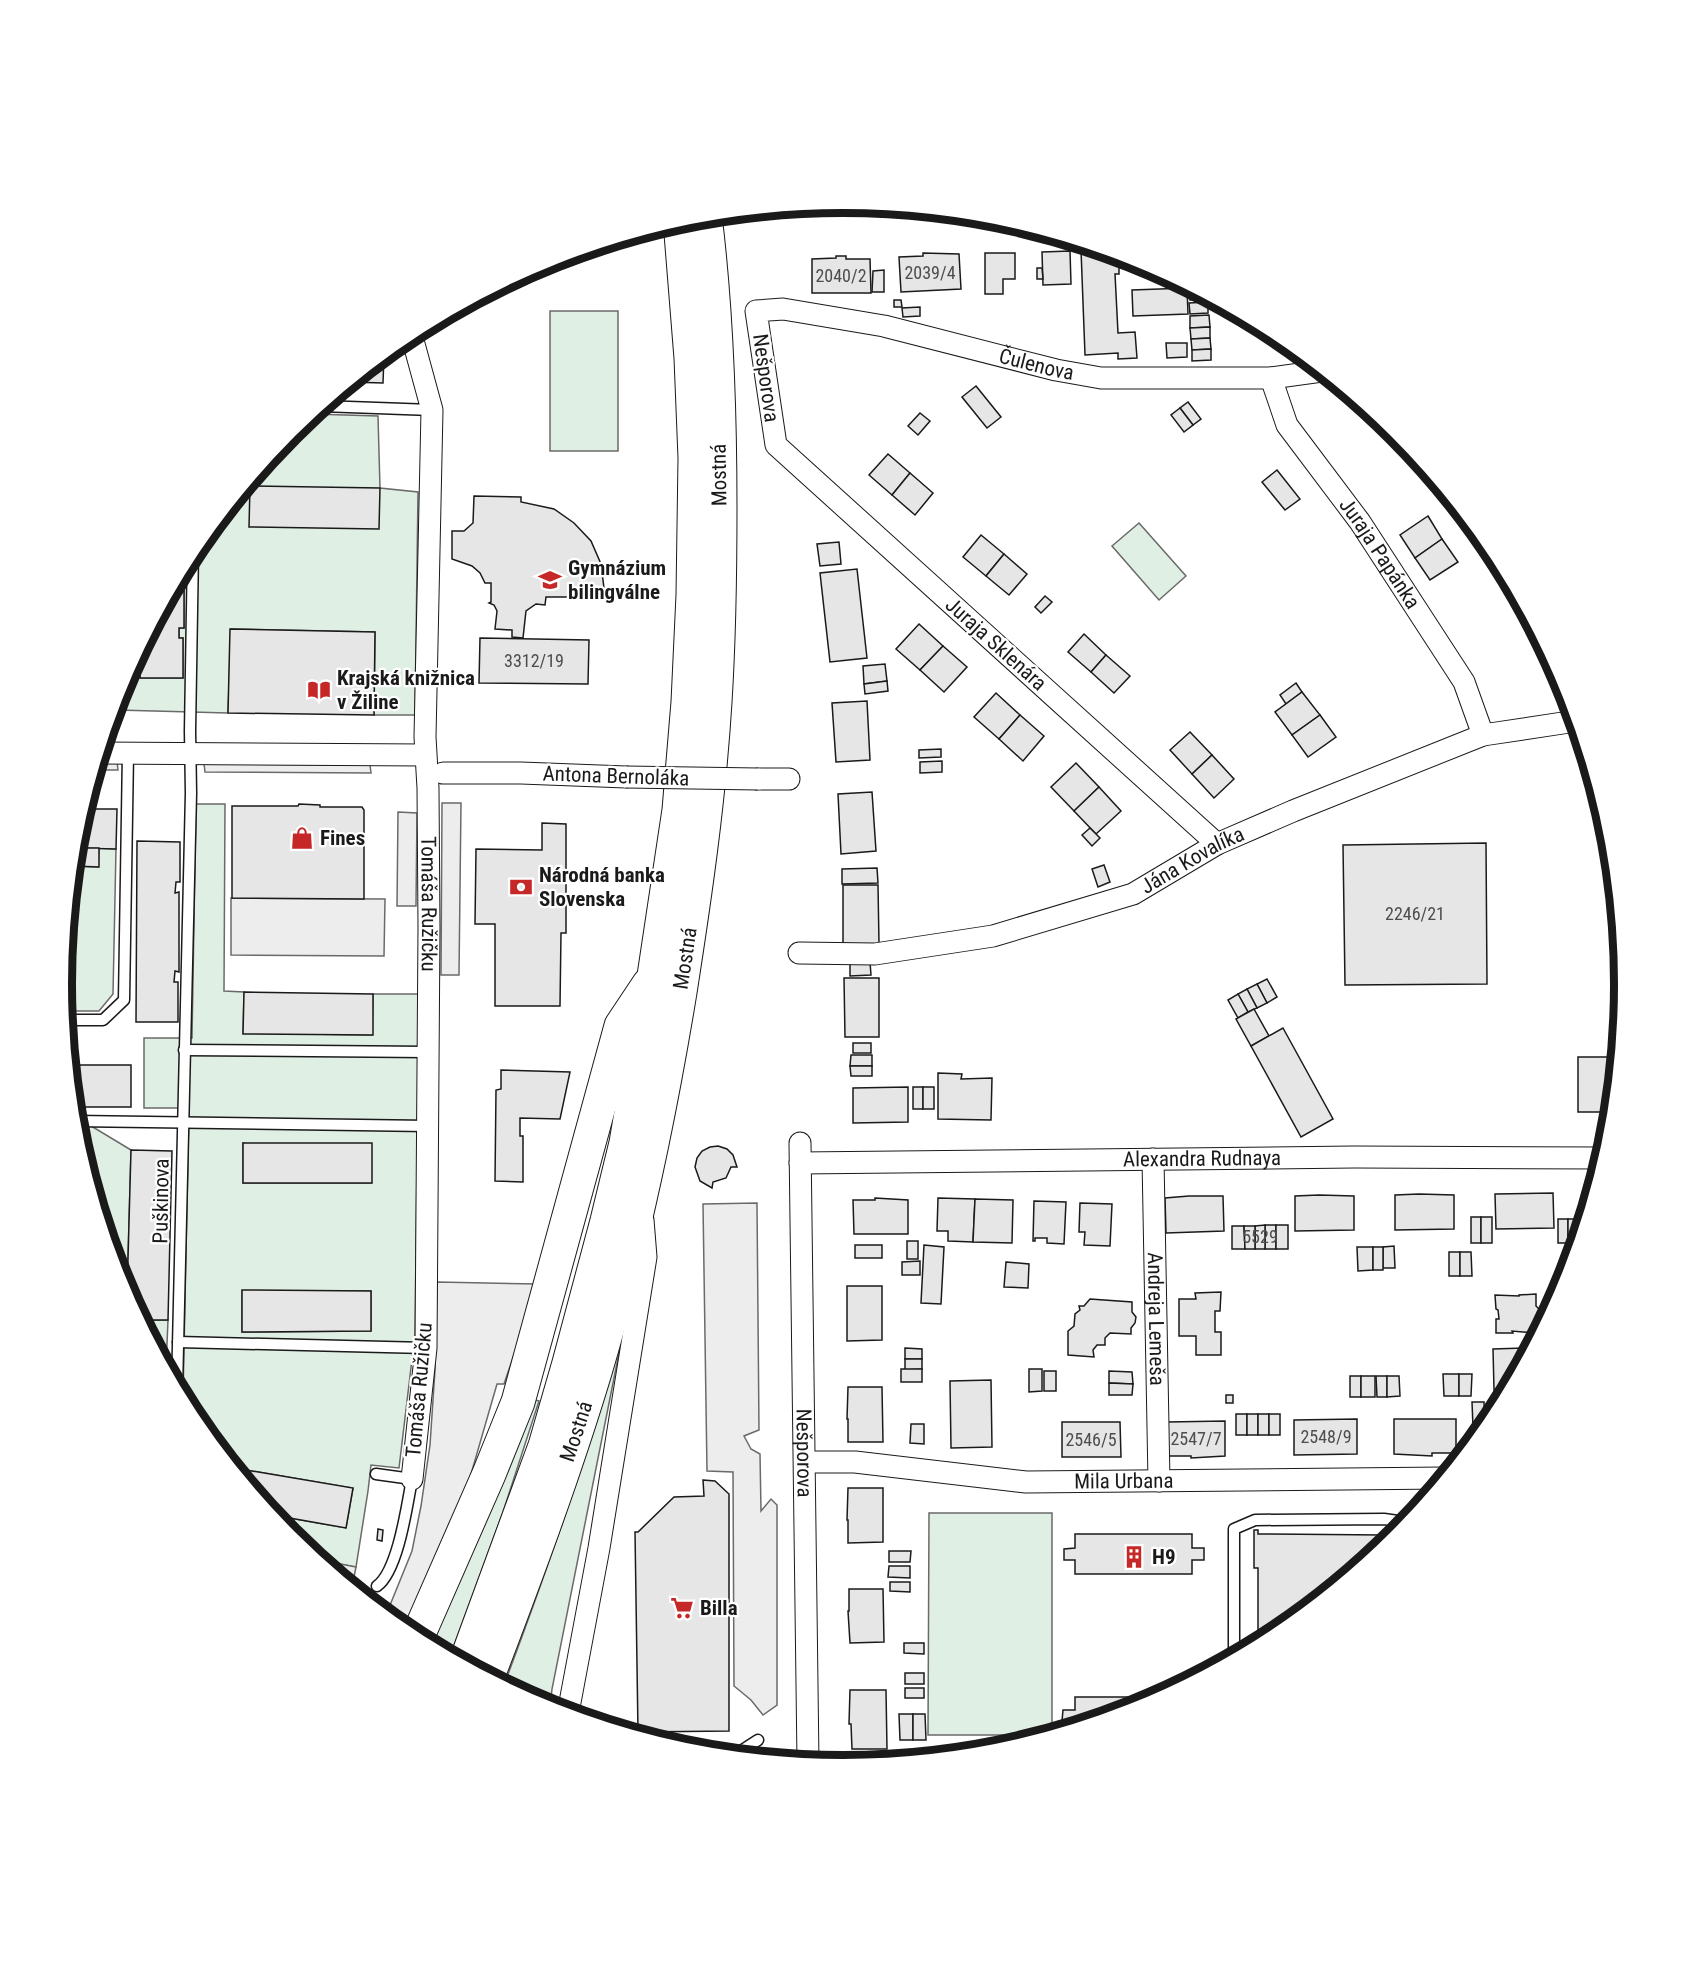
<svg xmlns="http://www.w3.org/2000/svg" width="1686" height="1968" viewBox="0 0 1686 1968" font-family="'Roboto Condensed',sans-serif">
<rect width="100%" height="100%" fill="#fff"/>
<!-- green -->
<g fill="#e0efe3" stroke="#6a6a6a" stroke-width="1.5" fill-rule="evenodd">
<rect x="550" y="311" width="68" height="140"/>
<path d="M312 414 378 416 380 488 418 492 415 715H374L375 632 231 629 228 713 117 710C118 687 129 670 140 649V678H183V638H179V628H184V567L193 550 291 431Z"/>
<polygon points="1139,523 1186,576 1159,600 1112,546"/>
<path d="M196 804H225L224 991 244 992 243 1033 372 1035 373 994H419L415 1334 399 1468 371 1465 368 1491 356 1567 319 1560 290 1536 273 1515 346 1528 353 1488 234 1468 193 1418 183 1398 189 1108H144V1038H192ZM243 1143 372 1183H243ZM242 1291H371V1331L242 1332Z"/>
<polygon points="99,848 116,849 113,994 99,1011 64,1011 62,984 73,866 98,867"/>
<polygon points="75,1121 83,1121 131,1150 127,1295 121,1283 76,1136"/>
<polygon points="141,1320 168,1320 166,1368"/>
<path d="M623 1333 552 1689 550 1708 504 1685C548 1568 588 1452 623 1333Z"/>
<polygon points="535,1400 539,1401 503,1512 450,1656 429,1644"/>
<polygon points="929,1513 1052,1513 1052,1733 1045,1735 928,1735"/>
</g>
<!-- parking -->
<g fill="#ededed" stroke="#6a6a6a" stroke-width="1.5">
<polygon points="98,761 117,761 118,770 95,770"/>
<polygon points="204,764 370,765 371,773 205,772"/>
<polygon points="442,803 461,803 459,975 441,975"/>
<polygon points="398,812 417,813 416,906 397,906"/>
<polygon points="231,898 385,899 384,956 231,955"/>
<polygon points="757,1203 759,1430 744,1436 751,1449 760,1454 761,1511 771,1499 777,1505 777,1705 763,1715 751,1700 734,1686 733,1472 707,1471 703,1204"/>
<polygon points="437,1282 538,1284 504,1384 497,1384 469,1481 405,1630 386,1615 412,1551 421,1506 430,1445 435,1370"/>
<polygon points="319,1560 356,1567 352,1587"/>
</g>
<!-- building -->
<g fill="#e6e6e6" stroke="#1a1a1a" stroke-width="1.5">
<polygon points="1087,245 1119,255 1119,274 1115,274 1118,333 1135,332 1137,358 1118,359 1118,353 1085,355 1081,250 1087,249"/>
<polygon points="1070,251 1071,284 1043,285 1042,252"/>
<polygon points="923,253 959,254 961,289 901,292 899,257 923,256"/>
<polygon points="985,253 1015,253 1015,279 1003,279 1003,294 985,294"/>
<polygon points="836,256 846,256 846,259 870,259 871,293 812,293 812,259 836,258"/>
<polygon points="1037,268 1042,268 1043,279 1037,279"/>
<polygon points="884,270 884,292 872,292 873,271"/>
<polygon points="1187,288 1188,314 1133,316 1132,290"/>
<polygon points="1190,288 1210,298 1210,299 1190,300"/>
<polygon points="894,300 901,300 902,307 894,307"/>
<polygon points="1208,302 1208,313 1190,314 1189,303"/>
<polygon points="920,307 920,316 903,317 902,308"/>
<polygon points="1209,315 1210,327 1190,328 1190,316"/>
<polygon points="1210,327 1210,338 1191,339 1190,328"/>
<polygon points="1210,338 1211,349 1192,350 1191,339"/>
<polygon points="1166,343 1187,343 1187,357 1167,358"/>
<polygon points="1211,349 1211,360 1192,361 1192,350"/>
<polygon points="384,355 383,383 350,382"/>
<polygon points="976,386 1001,417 987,428 962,397"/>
<polygon points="1188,402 1201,419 1193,425 1180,408"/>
<polygon points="1180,408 1193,425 1184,432 1171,415"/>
<polygon points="920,413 930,421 918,435 908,426"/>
<polygon points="888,454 910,473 892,495 869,475"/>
<polygon points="1277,470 1300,499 1285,510 1262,482"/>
<polygon points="910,473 933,493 915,515 892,495"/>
<polygon points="250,486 380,488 379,529 249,527"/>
<polygon points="474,496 521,497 521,502 554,509 574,523 591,541 601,564 604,588 614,590 584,590 584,597 546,597 545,605 536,604 526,611 523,638 512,637 512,630 495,629 497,611 494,605 489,603 491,602 491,583 485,583 480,573 472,566 452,559 452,531 464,531 473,523"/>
<polygon points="1428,516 1442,539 1415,558 1400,535"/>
<polygon points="981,535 1004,554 986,576 963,557"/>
<polygon points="1442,539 1458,562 1430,580 1415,558"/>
<polygon points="839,542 841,564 820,566 817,544"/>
<polygon points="1004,554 1027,574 1009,595 986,576"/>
<polygon points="184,567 184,628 179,628 179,638 183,638 183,678 140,678 140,649"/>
<polygon points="857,569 867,658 830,662 820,573"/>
<polygon points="1045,596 1052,602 1041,613 1035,607"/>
<polygon points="919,624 943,646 920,670 896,649"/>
<polygon points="230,629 375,632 374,715 228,713"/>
<polygon points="1084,634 1106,655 1091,672 1068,652"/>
<polygon points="480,638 589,640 588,684 479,683"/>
<polygon points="943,646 967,667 944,692 920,670"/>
<polygon points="1106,655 1130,676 1114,693 1091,672"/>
<polygon points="885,664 887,681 864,684 863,666"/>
<polygon points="887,681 888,691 865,694 864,684"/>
<polygon points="1296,683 1302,692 1286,704 1280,695"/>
<polygon points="1302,692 1320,715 1292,735 1275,712"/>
<polygon points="996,693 1020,715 999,739 974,717"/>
<polygon points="867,701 870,760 836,762 832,703"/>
<polygon points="1020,715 1044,736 1023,761 999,739"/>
<polygon points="1320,715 1336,737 1308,757 1292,735"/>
<polygon points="1190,732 1212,755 1192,774 1170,750"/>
<polygon points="941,749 941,757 919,758 919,750"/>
<polygon points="1212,755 1234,779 1214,798 1192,774"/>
<polygon points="942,761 942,772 920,773 920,762"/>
<polygon points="1076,763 1099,787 1074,811 1051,787"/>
<polygon points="1099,787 1121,811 1096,834 1074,811"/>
<polygon points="872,792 876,851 841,854 838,794"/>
<polygon points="299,804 320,805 320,807 362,807 364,810 364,899 232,898 232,806 298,806"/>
<polygon points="83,809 117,809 116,849 75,848 77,831"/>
<polygon points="542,823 566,824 566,933 561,933 560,1006 495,1006 495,924 475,924 476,849 542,850"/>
<polygon points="1090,828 1100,838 1092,846 1082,835"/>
<polygon points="137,841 180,842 180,882 176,882 175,893 179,892 179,972 175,971 174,982 178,982 178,1022 136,1022"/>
<polygon points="1486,843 1487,984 1345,985 1343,845"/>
<polygon points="75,848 99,848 99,867 73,866"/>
<polygon points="1104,865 1110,882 1098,887 1092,869"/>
<polygon points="877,868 878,883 842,884 842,869"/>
<polygon points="843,885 878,885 879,944 843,944"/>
<polygon points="870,962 871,975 850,976 850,963"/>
<polygon points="844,978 879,978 879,1037 845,1037"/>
<polygon points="1267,979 1277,997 1267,1003 1257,984"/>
<polygon points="1257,984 1267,1003 1257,1008 1247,989"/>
<polygon points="1247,989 1257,1008 1248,1012 1238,994"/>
<polygon points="244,992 373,994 373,1035 243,1034"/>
<polygon points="1238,994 1248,1012 1238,1018 1228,1000"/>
<polygon points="1254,1009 1269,1036 1251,1046 1236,1019"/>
<polygon points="1283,1028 1333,1119 1301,1137 1251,1046"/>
<rect x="853" y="1043" width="18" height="10"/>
<polygon points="851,1055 872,1055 872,1066 850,1066"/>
<polygon points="1578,1057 1617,1057 1612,1112 1578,1112"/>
<polygon points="69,1065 131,1065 131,1107 74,1107"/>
<polygon points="850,1066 872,1066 872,1076 851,1076"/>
<polygon points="501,1070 570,1072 560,1119 520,1118 520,1136 523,1136 523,1182 495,1181 496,1090 501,1089"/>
<polygon points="938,1073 962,1074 961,1079 992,1078 991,1120 938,1119"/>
<polygon points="908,1087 908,1122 853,1123 853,1088"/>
<rect x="913" y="1087" width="10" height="22"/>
<rect x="923" y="1087" width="11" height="22"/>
<rect x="243" y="1143" width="129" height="40"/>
<polygon points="718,1146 727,1149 733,1155 737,1167 731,1167 726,1178 713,1182 712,1188 700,1181 695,1167 697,1158 702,1151 710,1147"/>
<polygon points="131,1150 172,1151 168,1320 141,1320 127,1295"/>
<polygon points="1553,1193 1554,1228 1496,1229 1495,1194"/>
<polygon points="1419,1194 1454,1195 1454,1229 1395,1230 1395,1195"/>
<polygon points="1319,1195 1354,1196 1354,1230 1295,1231 1295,1196"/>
<polygon points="1189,1196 1223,1196 1224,1231 1166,1233 1165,1198"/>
<polygon points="875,1198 908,1200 908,1234 854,1234 853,1200 875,1200"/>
<polygon points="938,1198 975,1199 973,1242 948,1241 948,1231 937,1231"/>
<polygon points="975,1199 1013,1200 1012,1243 973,1242"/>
<polygon points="1034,1201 1066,1202 1064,1244 1047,1243 1047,1238 1035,1238 1035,1241 1033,1241"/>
<polygon points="1080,1203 1112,1204 1110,1246 1084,1245 1085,1232 1079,1232"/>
<rect x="1471" y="1217" width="10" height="26"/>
<rect x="1481" y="1217" width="11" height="26"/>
<rect x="1558" y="1219" width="10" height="24"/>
<polygon points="1568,1219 1578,1219 1577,1242 1568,1243"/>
<rect x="1265" y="1225" width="11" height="24"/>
<polygon points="1265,1225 1265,1249 1255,1249 1255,1226"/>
<rect x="1276" y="1225" width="12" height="24"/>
<polygon points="1232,1226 1244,1226 1245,1249 1232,1249"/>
<polygon points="1244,1226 1255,1226 1255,1249 1245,1249"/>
<rect x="907" y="1241" width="11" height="18"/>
<rect x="855" y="1245" width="27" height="13"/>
<polygon points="924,1245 944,1247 941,1304 921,1303"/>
<polygon points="1394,1246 1395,1268 1383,1268 1383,1247"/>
<polygon points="1357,1247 1373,1247 1373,1270 1358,1271"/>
<rect x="1373" y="1247" width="10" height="23"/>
<rect x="1449" y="1252" width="11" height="24"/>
<polygon points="1460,1252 1471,1252 1472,1276 1460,1276"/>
<polygon points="920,1261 920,1275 902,1275 902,1262"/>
<polygon points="1006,1262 1029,1264 1028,1288 1004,1287"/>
<polygon points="847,1286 882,1286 882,1340 847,1341"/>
<polygon points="242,1290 371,1291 371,1331 242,1332"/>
<polygon points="1221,1292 1220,1311 1215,1311 1215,1332 1221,1332 1221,1355 1196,1355 1196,1336 1179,1336 1179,1299 1196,1299 1195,1293"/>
<polygon points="1536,1294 1536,1306 1540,1310 1540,1317 1536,1322 1536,1333 1512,1331 1513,1333 1496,1333 1496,1319 1499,1319 1498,1310 1496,1309 1495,1295 1519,1296 1519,1295"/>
<polygon points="1090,1299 1132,1302 1132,1312 1136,1317 1135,1323 1131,1328 1131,1334 1110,1333 1105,1338 1105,1345 1097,1345 1093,1350 1094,1357 1068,1355 1068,1331 1074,1326 1075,1314 1080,1310 1079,1306 1084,1306"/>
<polygon points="905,1348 922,1349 922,1359 905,1359"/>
<polygon points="1524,1348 1524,1356 1526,1356 1508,1390 1494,1390 1493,1349"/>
<polygon points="905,1359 922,1359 922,1369 905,1370"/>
<rect x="901" y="1369" width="21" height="13"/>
<polygon points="1029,1369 1042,1369 1042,1391 1029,1392"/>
<rect x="1044" y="1371" width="12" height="20"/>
<polygon points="1109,1371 1132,1372 1133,1384 1109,1383"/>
<polygon points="1443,1374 1459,1374 1459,1396 1444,1396"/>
<polygon points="1459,1374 1472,1374 1471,1396 1459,1396"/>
<rect x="1350" y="1376" width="11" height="21"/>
<rect x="1361" y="1376" width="14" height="21"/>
<polygon points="1376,1376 1387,1376 1387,1397 1377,1397"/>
<polygon points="1387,1376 1399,1376 1400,1396 1387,1397"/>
<polygon points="991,1380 992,1447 951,1448 950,1381"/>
<polygon points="1109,1383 1133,1384 1132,1395 1109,1395"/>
<polygon points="848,1387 882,1387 883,1442 848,1442 848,1419 847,1419"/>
<rect x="1226" y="1395" width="7" height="8"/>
<polygon points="1472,1402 1484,1402 1485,1427 1473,1427"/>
<rect x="1236" y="1414" width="11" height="21"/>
<rect x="1247" y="1414" width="11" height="21"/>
<rect x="1258" y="1414" width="11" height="21"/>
<rect x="1269" y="1414" width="11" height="21"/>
<polygon points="1357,1419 1357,1454 1294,1455 1294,1420"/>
<polygon points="1394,1419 1456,1419 1456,1453 1432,1453 1432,1456 1394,1454"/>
<polygon points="1225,1421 1225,1456 1191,1458 1191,1456 1167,1456 1167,1422"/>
<polygon points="1062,1422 1120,1422 1121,1457 1062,1457"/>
<polygon points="911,1424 924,1424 924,1444 910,1443"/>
<polygon points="234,1468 353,1488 346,1528 273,1515"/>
<polygon points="703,1480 715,1481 729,1494 729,1731 638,1732 635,1532 638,1532 674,1497 704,1496"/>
<polygon points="848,1488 883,1488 883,1542 848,1543 848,1520 847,1520"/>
<polygon points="378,1529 383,1530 382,1541 377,1540"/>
<polygon points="1254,1530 1258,1530 1258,1534 1384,1535 1384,1530 1389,1530 1389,1542 1277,1634 1258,1644 1258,1568 1254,1568"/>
<polygon points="1075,1534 1192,1534 1192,1548 1204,1548 1204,1560 1192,1560 1192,1574 1075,1574 1075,1560 1064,1560 1064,1549 1075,1548"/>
<polygon points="889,1551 911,1551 910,1562 889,1562"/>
<polygon points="889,1566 910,1566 910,1578 888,1577"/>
<polygon points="890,1582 910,1582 910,1592 890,1591"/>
<polygon points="849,1589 883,1589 884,1642 850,1643 848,1611 849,1611"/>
<polygon points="904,1643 924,1643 924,1654 904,1653"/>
<rect x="905" y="1673" width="19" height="11"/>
<rect x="905" y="1688" width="19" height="10"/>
<polygon points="850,1690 886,1690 887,1749 852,1749 851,1724 849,1724"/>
<polygon points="1075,1697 1159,1697 1142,1706 1075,1726 1075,1722 1062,1721 1063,1710 1075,1710"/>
<polygon points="899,1714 913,1714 913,1740 900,1740"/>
<polygon points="913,1714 925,1714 926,1740 913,1740"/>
</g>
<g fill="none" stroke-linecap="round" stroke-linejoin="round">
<!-- lane casing -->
<g stroke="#1a1a1a" stroke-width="13">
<g id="lane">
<polyline points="321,406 432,410"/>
<polyline points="65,1020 103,1020 124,1000 128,753"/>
<polyline points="184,1050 428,1052"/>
<polyline points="75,1121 428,1126"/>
<polyline points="178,1342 426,1348"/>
<polyline points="177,1388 191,793 190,731 193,550"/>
<path d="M376 1474 412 1479C407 1506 398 1571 377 1586"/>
<polyline points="1234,1657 1234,1529 1255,1520 1384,1519 1398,1521 1399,1533"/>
<polyline points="723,1754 738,1753 758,1740"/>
</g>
</g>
<!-- street casing -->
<g stroke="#1a1a1a" stroke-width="23">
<g id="street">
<path id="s1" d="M411 333 432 410 425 737 428 788 429 928 426 1348 412 1479"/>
<path id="s2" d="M1271 378 1287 425 1360 522 1464 682 1483 735"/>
<polyline points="100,753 425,755"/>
<polyline points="443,773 521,773 626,777"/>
<polyline points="758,779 789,779"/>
<path id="s3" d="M1217 844 776 445 756 311 783 309 884 326 1056 370 1101 378H1271L1322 371"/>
<path id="s4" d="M799 953 875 954 993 936 1133 894 1217 844 1293 811 1483 735 1576 721"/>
<path id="s5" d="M800 1143 808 1762"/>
<path id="s6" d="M1153 1159 1159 1481"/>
<path id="s7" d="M800 1163 1354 1157 1603 1158"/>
<path id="s8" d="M805 1462H855L1026 1482 1444 1478"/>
<polyline points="568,1713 599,1548 646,1257 643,1220"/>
</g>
</g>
<!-- primary casing -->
<g stroke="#1a1a1a" stroke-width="35">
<g id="primary">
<polyline points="417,1638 489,1474 518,1402 621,1026 649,984"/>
<polyline points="465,1664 545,1446 569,1363 607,1221 626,1143 654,976 679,810 688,702 693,595 695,458 691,358 680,221"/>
<path id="s9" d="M488 1676C526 1576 564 1475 595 1372 632 1248 659 1120 680 992 695 896 709 800 715 702 719 638 720 573 720 508 720 411 717 313 705 216"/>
</g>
</g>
<!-- lane -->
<use href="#lane" stroke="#fff" stroke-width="10"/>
<!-- street -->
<use href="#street" stroke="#fff" stroke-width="21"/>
<!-- primary -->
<use href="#primary" stroke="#fff" stroke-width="33"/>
<!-- street-bridge casing -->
<g stroke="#1a1a1a" stroke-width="23" stroke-linecap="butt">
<polyline id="street-bridge" points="626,777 758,779"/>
</g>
<!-- street-bridge -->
<use href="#street-bridge" stroke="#fff" stroke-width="21"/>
</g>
<!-- icons -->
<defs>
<g id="school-bare" transform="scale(1.8)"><path d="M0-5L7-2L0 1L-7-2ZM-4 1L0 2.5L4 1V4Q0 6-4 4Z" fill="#c62828" stroke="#fff" stroke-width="2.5" paint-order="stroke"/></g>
<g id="library-bare" transform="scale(1.8)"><path d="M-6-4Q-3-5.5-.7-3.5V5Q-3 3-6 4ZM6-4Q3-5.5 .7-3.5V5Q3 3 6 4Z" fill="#c62828" stroke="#fff" stroke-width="2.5" paint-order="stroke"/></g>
<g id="shop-bare" transform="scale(1.8)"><path d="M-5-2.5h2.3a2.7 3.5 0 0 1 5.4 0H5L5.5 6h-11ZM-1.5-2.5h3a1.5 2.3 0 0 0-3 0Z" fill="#c62828" stroke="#fff" stroke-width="2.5" paint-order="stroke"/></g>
<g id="bank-bare" transform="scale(1.8)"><path d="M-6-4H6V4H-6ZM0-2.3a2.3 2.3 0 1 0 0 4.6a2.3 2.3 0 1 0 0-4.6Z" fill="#c62828" stroke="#fff" stroke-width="2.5" paint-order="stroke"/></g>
<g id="building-bare" transform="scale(1.8)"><path d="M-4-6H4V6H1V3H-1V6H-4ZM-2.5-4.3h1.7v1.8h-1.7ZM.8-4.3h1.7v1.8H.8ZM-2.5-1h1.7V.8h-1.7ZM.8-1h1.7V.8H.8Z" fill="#c62828" stroke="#fff" stroke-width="2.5" paint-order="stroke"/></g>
<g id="supermarket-bare" transform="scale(1.8)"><path d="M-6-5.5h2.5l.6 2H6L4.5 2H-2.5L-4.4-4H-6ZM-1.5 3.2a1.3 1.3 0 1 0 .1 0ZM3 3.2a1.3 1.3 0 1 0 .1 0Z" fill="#c62828" stroke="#fff" stroke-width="2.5" paint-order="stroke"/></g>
</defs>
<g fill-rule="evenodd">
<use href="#school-bare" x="550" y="580"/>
<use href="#library-bare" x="319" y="690"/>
<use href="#shop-bare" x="302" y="838"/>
<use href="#bank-bare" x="521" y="887"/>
<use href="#building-bare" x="1134" y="1557"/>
<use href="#supermarket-bare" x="682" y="1608"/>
</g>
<g text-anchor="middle" stroke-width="4.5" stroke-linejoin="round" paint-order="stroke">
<!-- number labels -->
<g font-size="18" fill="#4d4d4d">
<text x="930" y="279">2039/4</text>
<text x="841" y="282">2040/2</text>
<text x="534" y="667">3312/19</text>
<text x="1415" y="920">2246/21</text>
<text x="1260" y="1243">5529</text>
<text x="1326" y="1443">2548/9</text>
<text x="1196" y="1445">2547/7</text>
<text x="1091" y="1446">2546/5</text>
</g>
<!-- street labels -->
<g font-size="21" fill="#1a1a1a" stroke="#fff">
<text dy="7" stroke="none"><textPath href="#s3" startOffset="1017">Čulenova</textPath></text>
<text transform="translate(766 378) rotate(82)" y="7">Nešporova</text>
<text transform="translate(719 475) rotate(-91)" y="7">Mostná</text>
<text dy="7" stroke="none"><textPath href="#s2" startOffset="208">Juraja Papánka</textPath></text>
<text transform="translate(996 644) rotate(42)" y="7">Juraja Sklenára</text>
<text transform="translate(616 776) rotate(2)" y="7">Antona Bernoláka</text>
<text dy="7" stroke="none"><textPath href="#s4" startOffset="410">Jána Kovalíka</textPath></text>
<text dy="7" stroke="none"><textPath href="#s1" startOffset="574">Tomáša Ružičku</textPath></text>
<text dy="7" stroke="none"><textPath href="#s9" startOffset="746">Mostná</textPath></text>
<text dy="7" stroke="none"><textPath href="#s7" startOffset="402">Alexandra Rudnaya</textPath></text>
<text transform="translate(161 1201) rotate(-89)" y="7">Puškinova</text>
<text dy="7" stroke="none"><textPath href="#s6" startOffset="160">Andreja Lemeša</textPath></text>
<text transform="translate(419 1390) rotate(-85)" y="7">Tomáša Ružičku</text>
<text dy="7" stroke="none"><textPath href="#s9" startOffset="260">Mostná</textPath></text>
<text dy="7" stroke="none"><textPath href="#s5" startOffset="310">Nešporova</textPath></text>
<text dy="7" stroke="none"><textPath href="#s8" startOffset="320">Mila Urbana</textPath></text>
</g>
<!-- poi labels -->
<g font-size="21" font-weight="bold" fill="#1a1a1a" stroke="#fff" text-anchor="start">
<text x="568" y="575">Gymnázium<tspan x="568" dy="24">bilingválne</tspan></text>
<text x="337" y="685">Krajská knižnica<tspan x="337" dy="24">v Žiline</tspan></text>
<text x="320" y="845">Fines</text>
<text x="539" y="882">Národná banka<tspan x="539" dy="24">Slovenska</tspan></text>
<text x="1152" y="1564">H9</text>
<text x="700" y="1615">Billa</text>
</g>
</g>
<!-- crop -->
<path d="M0 0H1686V1968H0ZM72 984a771 771 0 1 1 1542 0a771 771 0 1 1-1542 0Z" fill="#fff" fill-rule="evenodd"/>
<path fill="none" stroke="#1a1a1a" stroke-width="8" d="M72 984a771 771 0 1 1 1542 0a771 771 0 1 1-1542 0Z"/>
</svg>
